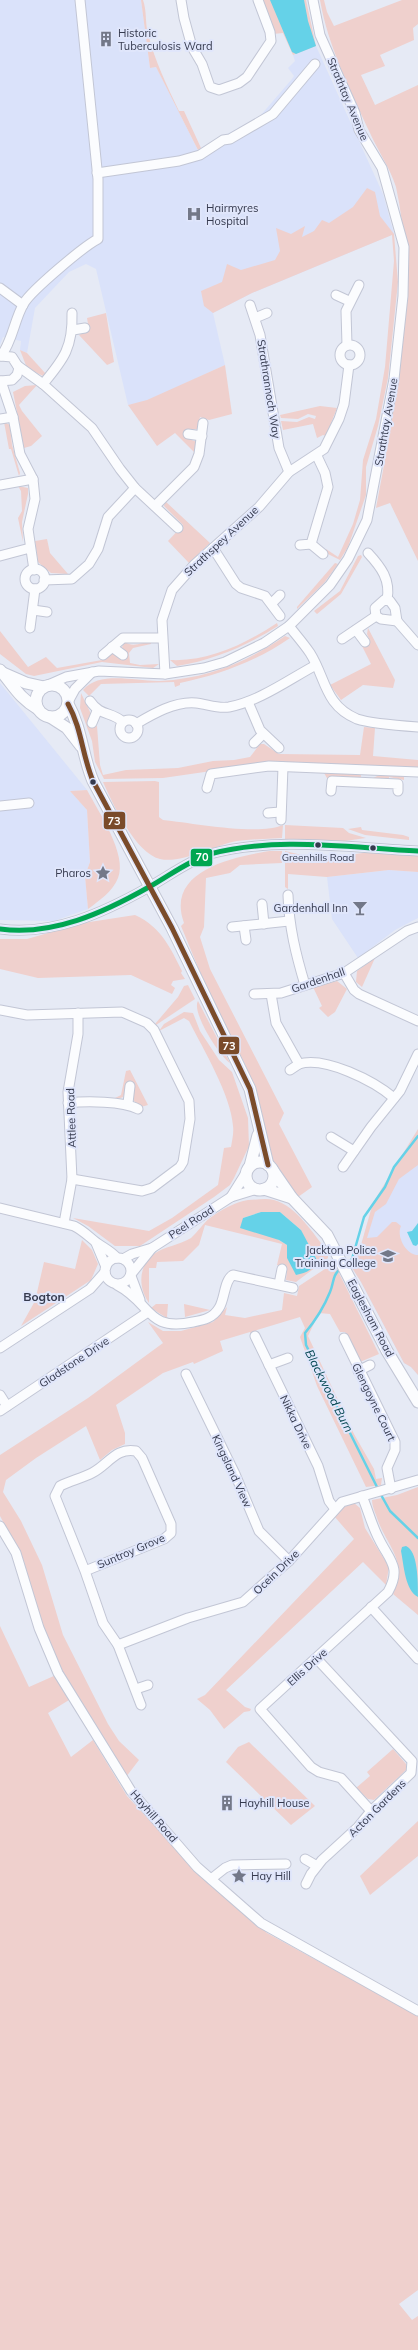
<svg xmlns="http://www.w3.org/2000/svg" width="418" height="2350" viewBox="0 0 418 2350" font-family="Mulish,sans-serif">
<rect width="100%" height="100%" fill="#e6eaf5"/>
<!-- built -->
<g fill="#dae2fa">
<polygon points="0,0 141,0 150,68 156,67 198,150 260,116 292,79 294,76 288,68 295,61 293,55 316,46 383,194 394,234 252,293 213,313 225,365 147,401 128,405 96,269 86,264 69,272 35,308 27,353 20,350 21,341 3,337 0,345"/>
<polygon points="0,683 87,790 70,791 87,810 90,862 85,876 88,909 54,921 0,920"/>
<polygon points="389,870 418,872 418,918 395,930 358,958 332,919 327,877"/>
<polygon points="415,1134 418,1134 418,1375 411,1367 404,1363 361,1282 349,1263 357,1259 373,1203"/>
</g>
<!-- green -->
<g fill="#efd0cd" fill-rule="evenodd">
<path d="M141 0H143C147 11 145 23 148 34 155 61 167 86 179 111H184L201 148 198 150 156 67 150 68Z"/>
<polygon points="261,0 306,0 316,46 293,55 283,33 273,34"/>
<path d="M320 0H324L327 12 334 26 402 0H418V24L413 28 414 40 380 55 385 66 361 75 375 105 418 85V561L390 503 376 508C395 409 418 285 396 187 390 168 378 151 370 133 350 90 328 46 320 0Z"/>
<polygon points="367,188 375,192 380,216 394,234 398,282 388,378 378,426 366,467 366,495 348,547 340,560 328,554 326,549 338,557 353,524 360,500 363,460 376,419 385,367 394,261 392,235 252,293 213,313 204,306 201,291 222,282 227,264 241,270 275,260 280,251 276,228 291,234 305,226 302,237 314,231 322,220 329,223 353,207"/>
<polygon points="106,313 114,362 107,365 79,335 89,330 87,318"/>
<polygon points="20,350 27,353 46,374 43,376 27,368"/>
<polygon points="225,365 232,414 209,420 200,417 197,429 188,430 186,438 197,442 194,460 192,459 194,452 175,433 157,446 128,405 147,400"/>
<polygon points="37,385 19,405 22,411 42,436 31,446 24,448 13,392 25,386"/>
<polygon points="320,406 337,408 326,436 323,435 317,438 313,424 283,430 281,421 297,422 309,417 315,419 316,416 308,414 298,419 281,418 280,415"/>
<polygon points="4,422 10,425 12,445 20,473 19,476 11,449 9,449"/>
<polygon points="18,486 28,488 28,494 22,522 23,542 18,518 22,511 21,491"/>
<polygon points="165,501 210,543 189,563 168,541 183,525 164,506"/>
<polygon points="47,539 50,553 68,574 51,573 38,562 35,541"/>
<polygon points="361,555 362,557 341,594 317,614 314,611 340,591 358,556"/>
<polygon points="335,563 338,564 324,583 297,609 297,607"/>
<path d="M277 623 278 626C246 646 214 660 177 666L170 660C209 662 245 644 277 623Z"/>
<polygon points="368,628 395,680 393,688 363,685 341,700 330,685 371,664 362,646 370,641 367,634"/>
<path d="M0 631 28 667 46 657 57 668 102 660 110 653H125L122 647 125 642C133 648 142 642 151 642V644L133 648 129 653 130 663 140 665 159 664 153 668 102 662 34 676 26 674 0 654Z"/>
<path d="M285 636 290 638C257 661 219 675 180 683V685L175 687 174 682 101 684 89 696 83 690C100 670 137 682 160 681 208 678 245 663 285 636Z"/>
<polygon points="81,693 91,714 89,723 97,726 100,765 103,775 126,770 178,768 213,761 234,760 250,757 260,744 264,744 279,754 360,755 364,727 375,728 373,756 418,760 418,769 232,768 163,778 104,779 95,762 92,741 80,708"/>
<polygon points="361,772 361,778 359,780 327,778 324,773"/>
<polygon points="386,772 418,774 418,777 404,777 404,780 389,777 389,780 373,780 373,778"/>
<path d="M155 781 159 782V817L163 820C193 823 258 836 283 825L282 838C267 839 252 839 237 841 215 845 181 864 160 859 135 853 113 804 103 782Z"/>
<path d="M87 790C98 811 128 855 118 878 113 891 99 901 88 909L85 876 90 862 87 810 70 791Z"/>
<polygon points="285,825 343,828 349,833 366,838 338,842 285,839"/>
<polygon points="361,827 362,830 403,835 409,837 409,840 365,835 348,829"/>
<path d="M270 851H282V863L240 865 230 873 206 878 204 927 200 937 210 969 284 1113 279 1124 312 1187 298 1197 270 1157 259 1103 245 1064 209 994 181 926 184 923C165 871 232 857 270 851Z"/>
<polygon points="285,851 319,859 370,852 418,855 418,872 389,870 327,877 288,874 288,889 285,887"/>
<path d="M135 915C161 927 170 947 182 971L181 973 185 979 173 981 171 985 175 988 172 994 131 975 38 978 0 969V939H27L83 923Z"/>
<polygon points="375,958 362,987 356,982 357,971"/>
<polygon points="337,981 347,989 335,1012 328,1017 319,1008 322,1006 313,987"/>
<polygon points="188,985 195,999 156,1025 155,1024 178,997 184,986"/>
<path d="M198 1001 230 1063C220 1057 191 1012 198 1001Z"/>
<path d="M184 1012 193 1013 200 1031 219 1060 232 1072 248 1118 249 1146 234 1178 230 1185 214 1197 140 1246H115L88 1226 73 1218 149 1231 172 1218 218 1185 224 1148 231 1147C232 1141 234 1133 233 1126 231 1095 203 1049 189 1021L184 1018 159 1031 164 1024Z"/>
<polygon points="130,1070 148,1105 141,1107 134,1101 127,1085 123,1097 116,1100 115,1098 121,1095 126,1071"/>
<path d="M418 1129V1165L399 1179 386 1204 375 1212 367 1238 377 1237 392 1222H396L401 1226C396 1236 406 1255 418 1255V1375L411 1367 404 1363 361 1282 349 1263 357 1259 373 1203Z"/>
<path d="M248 1200C256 1200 266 1198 274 1200 298 1207 313 1234 328 1252V1258L296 1282 286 1280 287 1269 277 1265 282 1244 205 1225 199 1245 183 1261 157 1262 156 1268H149V1303C138 1288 138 1266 154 1254 165 1246 180 1245 191 1238 198 1232 203 1223 210 1218 221 1210 235 1202 248 1200ZM261 1212H280L301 1230 287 1258V1245L243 1218Z"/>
<polygon points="82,1240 92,1250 98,1264 91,1280 21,1326 35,1301 44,1262 75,1269"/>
<polygon points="334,1263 379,1354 360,1362 345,1332 340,1332 330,1314 319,1313 308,1336 354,1434 374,1469 376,1479 382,1478 381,1485 366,1487 317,1386 300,1337 305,1328 300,1317 257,1330 251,1334 250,1332 220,1341 223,1351 194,1364 193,1362 163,1373 116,1405 125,1433 125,1444 112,1450 100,1460 86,1426 36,1458 6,1480 3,1492 21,1521 42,1565 63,1635 108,1724 119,1741 139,1760 126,1777 61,1671 38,1615 24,1561 0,1516 0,1455 88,1398 163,1343 148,1322 163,1331 181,1331 213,1322 227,1307 225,1315 245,1318 282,1310 284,1293 297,1296 299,1286"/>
<polygon points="156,1304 168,1304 167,1317 170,1320 151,1308"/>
<polygon points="184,1304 210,1310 185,1317"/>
<path d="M418 1487V1615L393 1594C409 1559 386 1547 376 1515 374 1510 372 1505 372 1500L397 1495Z"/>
<polygon points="354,1503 360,1508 365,1528 389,1567 386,1585 363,1562 226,1690 245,1707 251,1709 250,1711 244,1712 224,1729 210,1710 197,1699 205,1695 354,1539 334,1516 344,1507"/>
<polygon points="0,1626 29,1687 56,1675 69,1700 48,1713 71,1757 93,1740 127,1796 200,1875 267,1933 418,2016 418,2290 399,2304 412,2320 418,2316 418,2350 0,2350"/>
<polygon points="249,1742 315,1806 291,1825 226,1762 238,1747"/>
<polygon points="393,1749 406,1764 406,1770 374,1800 368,1799 356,1788 370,1776 367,1772"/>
<polygon points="418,1821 418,1856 370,1895 360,1876"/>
</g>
<!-- water -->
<g fill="#65d2e8">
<polygon points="270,0 304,0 308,21 316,46 296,54 292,52"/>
<path d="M261 1212H280L301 1230 318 1262C312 1270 306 1273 296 1275L287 1258V1245L279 1240 240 1228 243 1218Z"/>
<polygon points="418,1223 418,1244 416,1246 413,1245 407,1232 412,1231"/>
<path d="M406 1546C418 1551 418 1581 418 1597 405 1590 404 1566 401 1551L402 1547Z"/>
</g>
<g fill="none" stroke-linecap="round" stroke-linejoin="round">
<!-- stream -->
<g stroke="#65d2e8" stroke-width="2.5">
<polyline points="346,1265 352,1259 364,1217 385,1187 394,1167 418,1136"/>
<path d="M340 1269C332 1276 334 1283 330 1292 324 1307 315 1321 305 1333L306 1345 378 1489"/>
<polyline points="380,1493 390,1511 418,1538"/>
</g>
<!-- minor casing -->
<g stroke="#c2c6d5" stroke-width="11">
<g id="minor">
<polyline points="181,0 184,18 192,47 202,64 210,87 219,90 239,83 247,77 271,41 270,32 258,0"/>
<polyline points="97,173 179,161 200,155 223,140 230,139 273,114 315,64"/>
<polyline points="0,288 23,305"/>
<polyline points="336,295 349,301"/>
<polyline points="250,305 260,335 279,448 289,472"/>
<polyline points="255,318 267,313"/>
<polyline points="73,330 85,328"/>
<circle cx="350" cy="355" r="10"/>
<polyline points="347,345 346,311 359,285"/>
<polyline points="0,356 12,357 19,368 17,375 12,380 0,381"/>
<path d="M1 356C13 340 14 320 24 303 32 290 84 246 98 239V179L80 0"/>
<polyline points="18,366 43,384 92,428 120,469 135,488 178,528"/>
<polyline points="1,381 13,417 20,454 33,479 35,499 28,529 34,570"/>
<path d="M43 384C64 359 73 347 72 313"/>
<polyline points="0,419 13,417"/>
<polyline points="188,434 202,436"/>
<polyline points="0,485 33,479"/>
<polyline points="155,506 194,467 199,454 203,423"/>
<polyline points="311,544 323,554"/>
<polyline points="300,545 311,544 328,487 325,473 317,456"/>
<polyline points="213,548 236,584 241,588 265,596 280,616"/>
<path d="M368 553C381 567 391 580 387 600"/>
<polyline points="0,556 30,548"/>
<circle cx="35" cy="579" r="10"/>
<polyline points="44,580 72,579 89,564 98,549 108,517 135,488"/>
<polygon points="384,600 390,601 395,608 397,621 381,619 376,616 375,608"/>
<polyline points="272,603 280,595"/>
<polyline points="33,610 47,612"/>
<polyline points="397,621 418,645"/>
<path d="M289 626C296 635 304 644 310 653 326 678 324 705 357 719 369 723 404 726 418 727"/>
<polyline points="30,628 35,589"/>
<polyline points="356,630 365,642"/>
<polyline points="342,639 376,616"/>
<polyline points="112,647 123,655"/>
<polyline points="103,655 123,638 162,638"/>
<polyline points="165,674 162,620 172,590 195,564 259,507 289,472 324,449 339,419 344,404 349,365"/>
<polyline points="48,685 66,677 99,671 165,674 204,668 225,662 264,643 289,626 330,585 348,559 367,520 394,379 403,296 404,247 382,168 359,130 355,113 320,35 313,0"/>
<polyline points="69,700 75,689 92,672"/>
<path d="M90 701C101 717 111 711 123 722"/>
<polyline points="248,702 260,730 279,748"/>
<circle cx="129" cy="729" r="9"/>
<polyline points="92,723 97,711"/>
<path d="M136 724C153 714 175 701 196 703 207 704 217 709 229 707 260 701 288 680 316 665"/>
<polyline points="254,743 263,734"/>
<polyline points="207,788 211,774 269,766 418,772"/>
<polyline points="331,791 332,781 398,784 398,791"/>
<polyline points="0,806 29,803"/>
<polyline points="268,813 280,812"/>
<polyline points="281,820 283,767"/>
<path d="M288 895C289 927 296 955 305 985"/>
<polyline points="262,904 264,924"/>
<polyline points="244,926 246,940"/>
<polyline points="232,927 289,921"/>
<path d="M0 929C53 936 103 913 149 887 169 876 188 861 210 854 277 836 350 848 418 851"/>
<polyline points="344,973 354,990 359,994 418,1021"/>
<polyline points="254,994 281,993 344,973 407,931 418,927"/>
<path d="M271 994 276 1023 299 1064C325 1056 374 1081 394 1098"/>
<polyline points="0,1010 27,1015 122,1012 147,1023 154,1030 189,1101 190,1119 183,1162 180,1167 152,1188 142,1191 72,1179"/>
<polyline points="290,1070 299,1064"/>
<path d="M68 1103C86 1101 123 1101 138 1109"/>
<polyline points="128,1103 130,1086"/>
<polyline points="331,1137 354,1151"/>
<polyline points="343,1167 371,1127 400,1091 418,1054"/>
<polyline points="231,1197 246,1173"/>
<path d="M0 1208 74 1226C84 1231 89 1237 97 1243 104 1248 111 1251 117 1258"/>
<polyline points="64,1223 72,1179 68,1092 78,1034 78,1013"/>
<polyline points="96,1243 106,1267"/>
<circle cx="118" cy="1271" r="13"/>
<polyline points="123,1259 132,1254 152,1248 231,1197 257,1189"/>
<polyline points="132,1273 152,1248"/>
<polyline points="131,1276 140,1300"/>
<polyline points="279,1284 282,1269"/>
<path d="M117 1285C152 1303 146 1332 193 1322 204 1320 213 1318 219 1308 225 1299 224 1280 233 1275L293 1288"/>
<polyline points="255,1336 318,1466 329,1501 335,1509"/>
<polyline points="344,1338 395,1442 395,1450 387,1468 391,1489"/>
<polyline points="0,1348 90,1289 105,1272"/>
<polyline points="269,1365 288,1358"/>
<polyline points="358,1371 370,1365"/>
<polyline points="186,1374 235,1474 259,1531 289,1561"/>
<polyline points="0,1395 7,1406"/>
<polyline points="0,1411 148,1312"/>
<path d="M362 1496C368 1510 372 1526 379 1539 389 1560 402 1567 388 1592L260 1709 311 1767 319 1772 341 1778 371 1811"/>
<polyline points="0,1526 16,1553 39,1628 58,1673 131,1791 197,1867 261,1923 418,2011"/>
<path d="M85 1571 164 1539 171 1533V1524L142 1458 136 1451C116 1447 108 1465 92 1473 82 1478 70 1481 60 1486L55 1496 85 1571 103 1623 118 1645 141 1705"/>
<polyline points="371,1607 418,1659"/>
<polyline points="118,1645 188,1618 243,1602 289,1561 342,1502 418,1480"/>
<polyline points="136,1689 148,1685"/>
<polyline points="305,1859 317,1866"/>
<polyline points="211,1879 225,1868 232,1865 286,1864"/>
<polyline points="306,1884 311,1874 322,1860 358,1827 371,1811 411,1773 412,1761 317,1659"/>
</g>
</g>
<!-- major casing -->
<g stroke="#c2c6d5" stroke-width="13">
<g id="major">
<path d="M0 670C14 686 19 698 38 709"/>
<polyline points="3,673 26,683 44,687"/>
<circle cx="52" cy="701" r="16"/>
<path d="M68 704C82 729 82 755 93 781L172 928 250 1089 268 1165"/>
<polyline points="50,717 67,728 81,746"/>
<circle cx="260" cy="1176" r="14"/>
<polyline points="250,1166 258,1135"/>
<polyline points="272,1169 292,1198 327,1235 387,1351 418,1402"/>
<polyline points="264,1189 292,1198"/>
</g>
</g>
<!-- minor -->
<use href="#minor" stroke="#fbfcfe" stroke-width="9"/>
<!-- major -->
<use href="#major" stroke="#fbfcfe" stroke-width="11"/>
<!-- bus-1 casing -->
<g stroke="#e0e6fb" stroke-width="8">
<path id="bus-1" d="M0 929C53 936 103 913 149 887 169 876 188 861 210 854 277 836 350 848 418 851"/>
</g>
<!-- bus-2 casing -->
<g stroke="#e0e6fb" stroke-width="8">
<path id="bus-2" d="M68 704C82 729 82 755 93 781L172 928 250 1089 268 1165"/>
</g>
<!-- bus-1 -->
<use href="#bus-1" stroke="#00a651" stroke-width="5"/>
<!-- bus-2 -->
<use href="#bus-2" stroke="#7a4b2a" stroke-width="5"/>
</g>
<!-- icons -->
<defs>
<g id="building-bare" transform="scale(1.2)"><path d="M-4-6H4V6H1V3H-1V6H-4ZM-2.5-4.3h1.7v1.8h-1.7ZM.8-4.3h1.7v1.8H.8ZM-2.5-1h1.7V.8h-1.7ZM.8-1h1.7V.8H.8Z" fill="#737888" stroke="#e0e6fb" stroke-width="2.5" paint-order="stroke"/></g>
<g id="hospital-bare" transform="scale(1.2)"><path d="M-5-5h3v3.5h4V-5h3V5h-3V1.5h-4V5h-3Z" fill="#737888" stroke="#e0e6fb" stroke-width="2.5" paint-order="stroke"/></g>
<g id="sight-bare" transform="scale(1.2)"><path d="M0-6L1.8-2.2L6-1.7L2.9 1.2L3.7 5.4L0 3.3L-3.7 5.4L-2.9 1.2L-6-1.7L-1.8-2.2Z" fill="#737888" stroke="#e0e6fb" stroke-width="2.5" paint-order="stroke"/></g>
<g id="bar-bare" transform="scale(1.2)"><path d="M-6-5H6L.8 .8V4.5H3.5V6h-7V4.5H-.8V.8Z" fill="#737888" stroke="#e0e6fb" stroke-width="2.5" paint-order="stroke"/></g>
<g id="university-bare" transform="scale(1.2)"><path d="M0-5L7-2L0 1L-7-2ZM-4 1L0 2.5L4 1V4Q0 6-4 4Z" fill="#737888" stroke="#e0e6fb" stroke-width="2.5" paint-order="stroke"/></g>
</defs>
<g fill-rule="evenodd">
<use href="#building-bare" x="106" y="39"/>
<use href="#hospital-bare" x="194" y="214"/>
<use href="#sight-bare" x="103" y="873"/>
<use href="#bar-bare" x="360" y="908"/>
<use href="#university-bare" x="388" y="1256"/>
<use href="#building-bare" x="227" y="1803"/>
<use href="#sight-bare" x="239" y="1876"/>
</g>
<!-- markers -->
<g fill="#353a4e" stroke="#e0e6fb" stroke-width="1.5">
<circle cx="93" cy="782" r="3.5"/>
<circle cx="318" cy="845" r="3.5"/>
<circle cx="373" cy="848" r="3.5"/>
</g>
<g text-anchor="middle" stroke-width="4" stroke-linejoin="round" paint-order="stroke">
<!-- bus labels -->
<g font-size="10" fill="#353a4e" stroke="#e0e6fb">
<text x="318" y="861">Greenhills Road</text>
</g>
<!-- poi labels -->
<g font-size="11" fill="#353a4e" stroke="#e0e6fb" text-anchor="start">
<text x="118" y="37">Historic<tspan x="118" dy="13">Tuberculosis Ward</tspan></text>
<text x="206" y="212">Hairmyres<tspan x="206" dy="13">Hospital</tspan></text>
<text x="91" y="877" text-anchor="end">Pharos</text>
<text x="348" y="912" text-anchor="end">Gardenhall Inn</text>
<text x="376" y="1254" text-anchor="end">Jackton Police<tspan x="376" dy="13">Training College</tspan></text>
<text x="239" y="1807">Hayhill House</text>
<text x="251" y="1880">Hay Hill</text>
</g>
<!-- street labels -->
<g font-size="11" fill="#353a4e" stroke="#e0e6fb">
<text transform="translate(348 99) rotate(67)" y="4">Strathtay Avenue</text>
<text transform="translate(269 389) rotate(81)" y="4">Strathrannoch Way</text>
<text transform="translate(386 422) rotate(-80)" y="4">Strathtay Avenue</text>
<text transform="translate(221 541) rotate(-43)" y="4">Strathspey Avenue</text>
<text transform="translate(318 980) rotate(-19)" y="4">Gardenhall</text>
<text transform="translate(71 1118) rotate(-92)" y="4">Attlee Road</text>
<text transform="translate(191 1222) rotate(-33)" y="4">Peel Road</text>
<text transform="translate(371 1318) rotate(62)" y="4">Eaglesham Road</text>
<text transform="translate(74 1362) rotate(-34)" y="4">Gladstone Drive</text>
<text transform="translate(374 1402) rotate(64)" y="4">Glengoyne Court</text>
<text transform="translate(296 1422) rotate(64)" y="4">Nikka Drive</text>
<text transform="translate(232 1471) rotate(65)" y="4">Kingsland View</text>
<text transform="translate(131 1551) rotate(-23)" y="4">Suntroy Grove</text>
<text transform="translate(276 1572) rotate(-44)" y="4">Ocein Drive</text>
<text transform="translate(307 1667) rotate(-42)" y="4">Ellis Drive</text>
<text transform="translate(377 1808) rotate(-45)" y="4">Acton Gardens</text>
<text transform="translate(154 1816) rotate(49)" y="4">Hayhill Road</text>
</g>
<!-- neighbourhood labels -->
<g font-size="12" font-weight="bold" fill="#353a4e" stroke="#e0e6fb">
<text x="44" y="1301">Bogton</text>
</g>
<!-- water labels -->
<g font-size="12" font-style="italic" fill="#064853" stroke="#e0e6fb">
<text transform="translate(329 1391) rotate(63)" y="4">Blackwood Burn</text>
</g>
</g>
<g stroke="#e0e6fb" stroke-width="1.5">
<rect x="103" y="811" width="23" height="19" rx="4" fill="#7a4b2a"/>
<rect x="190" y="848" width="23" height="19" rx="4" fill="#00a651"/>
<rect x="218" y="1036" width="22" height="19" rx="4" fill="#7a4b2a"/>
</g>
<g font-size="11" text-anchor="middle" font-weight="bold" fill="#fff">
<text x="114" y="825">73</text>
<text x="202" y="861">70</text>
<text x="229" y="1050">73</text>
</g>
</svg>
